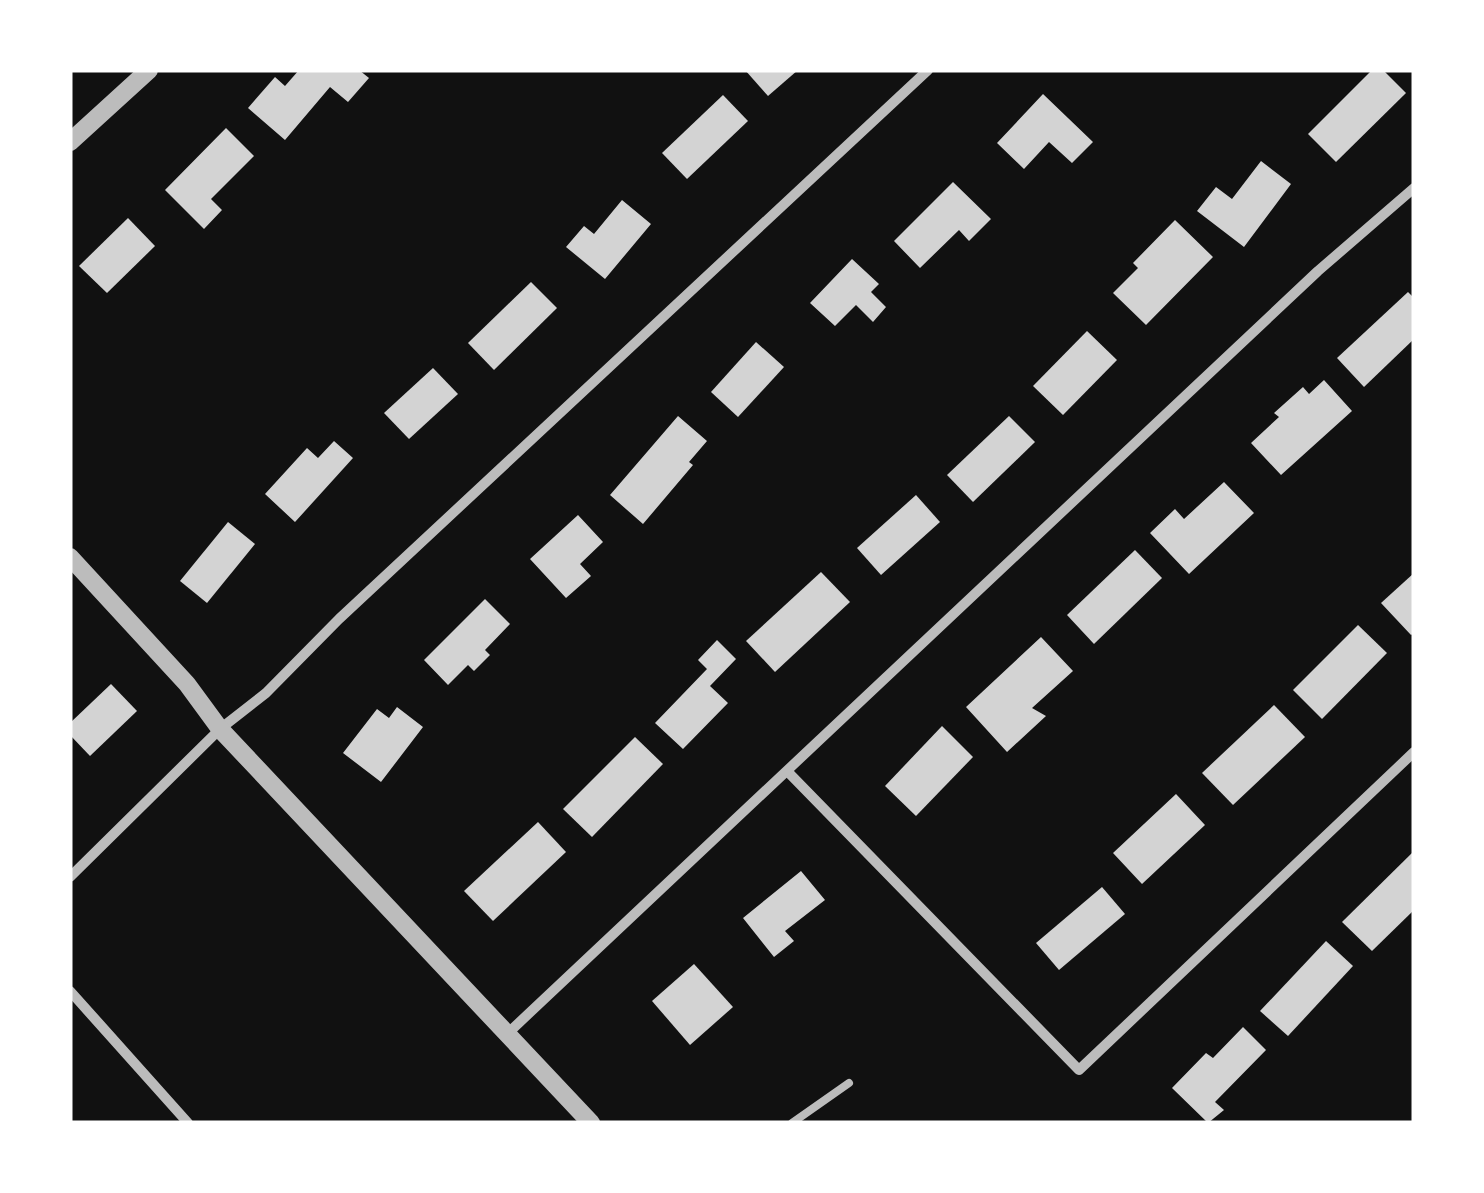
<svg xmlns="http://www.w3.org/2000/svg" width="1484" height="1193" viewBox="0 0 1484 1193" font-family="'Work Sans',sans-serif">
<rect width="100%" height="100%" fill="#111"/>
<!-- building -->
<g fill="#d3d3d3">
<polygon points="299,70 359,70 369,78 348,102 330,87 285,140 248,108 275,77 285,86"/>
<polygon points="745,70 798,70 768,96"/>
<polygon points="1372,70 1383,70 1406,93 1336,162 1308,134"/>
<polygon points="1043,94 1093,142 1072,163 1049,142 1024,169 997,143"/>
<polygon points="723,95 748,121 687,179 662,153"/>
<polygon points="226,128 254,156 211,199 222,210 204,229 165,190"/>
<polygon points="1261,161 1291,184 1244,247 1197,211 1216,187 1232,199"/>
<polygon points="953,182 991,219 969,241 959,230 920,268 894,241"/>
<polygon points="622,200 651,224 605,279 566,247 584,226 594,234"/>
<polygon points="128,218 155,246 107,293 79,266"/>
<polygon points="1175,220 1213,257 1146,325 1113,293 1138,268 1133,263"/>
<polygon points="852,259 879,284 871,292 886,307 873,322 856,305 835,326 810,303"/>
<polygon points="531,282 557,308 494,370 468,343"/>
<polygon points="1408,292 1414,298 1414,339 1364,387 1337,358"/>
<polygon points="1087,331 1117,360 1063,415 1033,386"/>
<polygon points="756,342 784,367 738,417 711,392"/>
<polygon points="433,368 458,394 409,439 384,413"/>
<polygon points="1324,380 1352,411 1281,475 1251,443 1279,417 1274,413 1303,387 1309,394"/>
<polygon points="678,416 707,441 689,462 693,465 643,524 610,495"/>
<polygon points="1009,416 1035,442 973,502 947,475"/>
<polygon points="334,441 353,458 295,522 265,494 307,448 318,458"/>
<polygon points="1224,482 1254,513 1189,574 1150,533 1175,509 1184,519"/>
<polygon points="916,495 940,522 881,575 857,548"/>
<polygon points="578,515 603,542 580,564 591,576 566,598 530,559"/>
<polygon points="228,522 255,544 207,603 180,581"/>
<polygon points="1135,550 1162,578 1094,644 1067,615"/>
<polygon points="821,572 850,602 775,672 746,641"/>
<polygon points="1414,573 1414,633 1411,635 1381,603"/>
<polygon points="485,599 510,624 485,650 490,655 474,671 468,665 448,685 424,660"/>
<polygon points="1358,625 1387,653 1322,719 1293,690"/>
<polygon points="1041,637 1073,671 1032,708 1046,716 1007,752 966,707"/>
<polygon points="717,640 736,659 710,686 728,703 683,749 655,723 707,669 698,660"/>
<polygon points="111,684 137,711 90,756 70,735 70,723"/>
<polygon points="1274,705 1305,737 1233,805 1202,773"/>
<polygon points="397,707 423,727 381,782 343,753 377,709 389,718"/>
<polygon points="942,726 973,757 916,816 885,786"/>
<polygon points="635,737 663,764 592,837 563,809"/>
<polygon points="1176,794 1205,825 1142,884 1113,853"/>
<polygon points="538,822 566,852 493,921 464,891"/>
<polygon points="1414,851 1414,910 1372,951 1342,922"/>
<polygon points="801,871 825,900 785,931 794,941 774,957 743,918"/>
<polygon points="1102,887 1125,914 1059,970 1036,943"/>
<polygon points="1326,941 1353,966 1288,1036 1260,1011"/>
<polygon points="694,964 733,1007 690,1045 652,1001"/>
<polygon points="1243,1027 1266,1050 1215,1102 1224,1110 1208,1123 1172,1088 1206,1053 1213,1058"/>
</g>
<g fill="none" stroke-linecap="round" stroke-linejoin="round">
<!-- service -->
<polyline stroke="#bcbcbc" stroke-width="8" points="792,1123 849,1083"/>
<!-- minor -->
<g stroke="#bcbcbc" stroke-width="10">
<polyline points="788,772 1079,1070 1414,752"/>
<polyline points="70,877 220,729 266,693 339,619 928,70"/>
<polyline points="70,991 188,1123"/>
<polyline points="507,1034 1318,271 1414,188"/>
</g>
<!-- tertiary -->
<g stroke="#bcbcbc" stroke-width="18">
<polyline points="70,142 149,70"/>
<polyline points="70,557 187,684 220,729 591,1123"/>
</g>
</g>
<!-- border -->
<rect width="1484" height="1193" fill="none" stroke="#ffffff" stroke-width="145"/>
</svg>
